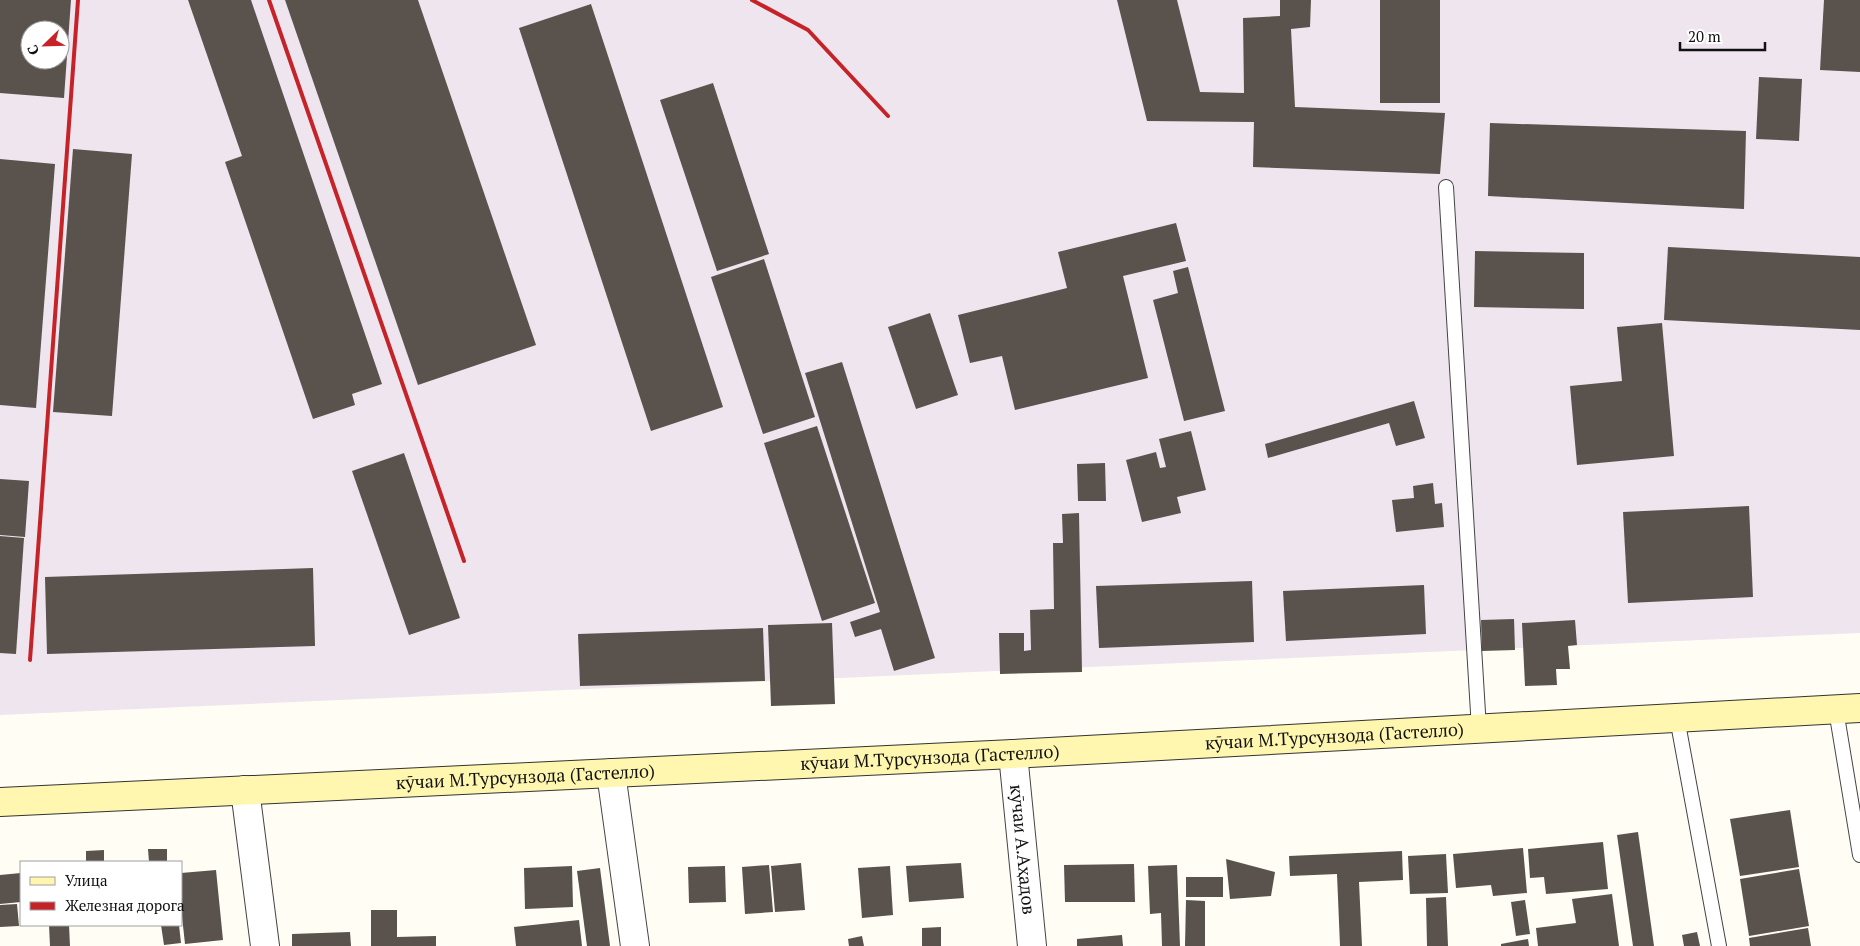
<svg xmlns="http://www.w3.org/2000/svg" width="1860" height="946" viewBox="0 0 1860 946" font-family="'PT Serif',serif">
<rect width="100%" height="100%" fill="#fffdf4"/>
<!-- industrial -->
<path fill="#eee5ef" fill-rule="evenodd" d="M0 0H1860V633L0 715ZM30 30H60V60H30Z"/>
<!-- building -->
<g fill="#5a524c" fill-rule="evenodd">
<path d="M0 0H71L64 98 0 93ZM30 30H60V60H30Z"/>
<polygon points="188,0 251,0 382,384 352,394 355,405 313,419 225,162 242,156"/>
<polygon points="285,0 418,0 536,345 418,385"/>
<polygon points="1117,0 1177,0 1200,92 1244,93 1243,18 1280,16 1280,0 1311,0 1310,27 1291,29 1295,107 1445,113 1440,174 1253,167 1254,122 1147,121"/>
<rect x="1380" y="0" width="60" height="103"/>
<polygon points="1824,0 1860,0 1860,72 1820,70"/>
<polygon points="591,4 723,407 651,431 519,28"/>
<polygon points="1759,77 1802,79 1799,141 1756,139"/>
<polygon points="713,83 769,254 717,271 660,100"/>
<polygon points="1490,123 1746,131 1744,209 1488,196"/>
<polygon points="73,149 132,154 112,416 53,412"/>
<polygon points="0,159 55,164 36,408 0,405"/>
<polygon points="1176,223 1186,261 1123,276 1148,378 1015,410 1002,356 970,363 958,315 1067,288 1058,252"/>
<polygon points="1668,247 1860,257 1860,330 1664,320"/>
<polygon points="1475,251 1584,253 1584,309 1474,307"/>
<polygon points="764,259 815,417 763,434 711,277"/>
<polygon points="1188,267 1225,411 1184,421 1153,300 1178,293 1173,271"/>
<polygon points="930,313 958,395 916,409 888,327"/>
<polygon points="1662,323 1674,456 1577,465 1570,386 1622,381 1617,327"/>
<polygon points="842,362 935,658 894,671 881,629 855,637 850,622 880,612 805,373"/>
<polygon points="1414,401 1425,438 1396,446 1389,423 1268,458 1265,444"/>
<polygon points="817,426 875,603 822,621 764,443"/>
<polygon points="1191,431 1206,490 1177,497 1181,513 1142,522 1126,460 1156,452 1160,468 1166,467 1159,439"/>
<polygon points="404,453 460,618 409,635 352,471"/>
<polygon points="1105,463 1106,501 1078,501 1077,464"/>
<polygon points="0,479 29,481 25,537 0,535"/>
<polygon points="1433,483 1435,504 1442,503 1444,527 1396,532 1392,500 1414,498 1413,486"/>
<polygon points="1749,506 1753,597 1628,603 1623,512"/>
<polygon points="1079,513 1082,672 1000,674 999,633 1024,633 1024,651 1031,650 1030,610 1054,609 1053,543 1063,543 1062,514"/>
<polygon points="0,536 24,538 16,654 0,653"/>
<polygon points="313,568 315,646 47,654 45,577"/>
<polygon points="1252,581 1254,642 1099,648 1096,586"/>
<polygon points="1424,585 1426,634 1286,641 1283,591"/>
<polygon points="1514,619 1515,650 1482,651 1481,620"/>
<polygon points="1575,620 1577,645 1568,646 1570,669 1556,669 1557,685 1525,686 1522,623"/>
<polygon points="832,623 835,704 771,706 768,625"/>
<polygon points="763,628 765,681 580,686 578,634"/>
<polygon points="1790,810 1799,867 1740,876 1730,819"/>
<polygon points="1638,832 1654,946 1633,946 1617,835"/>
<polygon points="1603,842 1608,889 1546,894 1544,877 1530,878 1528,849"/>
<polygon points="1523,848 1527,893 1493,896 1491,885 1456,888 1453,854"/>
<polygon points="148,849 167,849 167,862 149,862"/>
<polygon points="104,850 104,862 86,862 86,851"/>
<polygon points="1402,851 1403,880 1359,882 1362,946 1340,946 1337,874 1290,876 1289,856"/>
<polygon points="1446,854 1448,893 1410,894 1408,856"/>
<polygon points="1226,859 1275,872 1271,896 1230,899"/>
<polygon points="801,863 805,910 775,912 771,866"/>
<polygon points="961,863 964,898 909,902 906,866"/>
<polygon points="1134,864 1135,902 1065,902 1064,865"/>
<polygon points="769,865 773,912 745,914 742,867"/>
<polygon points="1177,865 1180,946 1162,946 1161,913 1150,914 1148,866"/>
<polygon points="572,866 573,907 525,909 524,868"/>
<polygon points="725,866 726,902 689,903 688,867"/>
<polygon points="890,866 893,915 862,918 858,868"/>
<polygon points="600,868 610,946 587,946 577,871"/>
<polygon points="1799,869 1809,926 1749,936 1740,879"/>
<polygon points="216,870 223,940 185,944 181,907 181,873"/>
<polygon points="21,873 21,902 0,904 0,875"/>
<rect x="1186" y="877" width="37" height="20"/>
<polygon points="1612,894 1619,946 1538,946 1536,928 1576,923 1572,899"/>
<polygon points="1446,897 1448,946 1427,946 1426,898"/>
<polygon points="1186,900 1205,901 1205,946 1185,946"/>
<polygon points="1525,900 1530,934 1516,936 1511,902"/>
<polygon points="17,904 19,926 0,927 0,905"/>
<polygon points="371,910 397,910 397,937 436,936 436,946 371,946"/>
<polygon points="579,920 582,946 516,946 514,927"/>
<polygon points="49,925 69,925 70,946 50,946"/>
<polygon points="161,925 179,925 181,943 164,945"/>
<polygon points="941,927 941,946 922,946 922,928"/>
<polygon points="1808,928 1811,946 1750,946 1749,938"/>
<polygon points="350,932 351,946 292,946 292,934"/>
<polygon points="1697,932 1700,946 1684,946 1682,935"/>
<polygon points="1122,935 1123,946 1077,946 1077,939"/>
<polygon points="862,936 864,946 849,946 848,939"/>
<polygon points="1528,939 1529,946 1501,946 1501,944"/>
</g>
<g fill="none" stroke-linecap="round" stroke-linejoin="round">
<!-- lane casing -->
<g stroke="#444" stroke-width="16">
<g id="lane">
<polyline points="1446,187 1479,729"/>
<polyline points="1836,710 1860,855"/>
<polyline points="1677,718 1719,946"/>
</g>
</g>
<!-- street casing -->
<g stroke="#444" stroke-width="30">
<g id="street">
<path id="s1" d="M1013 754 1032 946"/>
<polyline points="611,773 635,946"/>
<polyline points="245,790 265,946"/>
</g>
</g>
<!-- secondary casing -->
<g stroke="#333" stroke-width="30">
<g id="secondary">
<path id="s2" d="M0 802 1013 754 1860 708"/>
</g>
</g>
<!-- lane -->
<use href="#lane" stroke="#fff" stroke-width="14"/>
<!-- street -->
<use href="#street" stroke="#fff" stroke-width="28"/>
<!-- secondary -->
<use href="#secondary" stroke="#fff7af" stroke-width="28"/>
<!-- rail -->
<g stroke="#c62329" stroke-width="4">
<polyline points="269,0 464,561"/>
<polyline points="752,0 808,30 888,116"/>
<polyline points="30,660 78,0"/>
</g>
</g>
<g text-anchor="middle" stroke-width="5" stroke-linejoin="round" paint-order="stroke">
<!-- street labels -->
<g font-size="18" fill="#111" stroke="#fff">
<text dy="6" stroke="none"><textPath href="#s2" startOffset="1336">кӯчаи М.Турсунзода (Гастелло)</textPath></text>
<text dy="6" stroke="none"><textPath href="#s2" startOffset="931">кӯчаи М.Турсунзода (Гастелло)</textPath></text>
<text dy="6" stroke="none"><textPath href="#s2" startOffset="526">кӯчаи М.Турсунзода (Гастелло)</textPath></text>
<text dy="6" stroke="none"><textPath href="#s1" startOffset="96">кӯчаи А.Аҳадов</textPath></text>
</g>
</g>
<!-- legend -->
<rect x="20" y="861" width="162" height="65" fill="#ffffff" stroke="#a0a0a0"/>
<rect x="30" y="877" width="25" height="8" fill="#fff7af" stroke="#a0a0a0"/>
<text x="65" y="886" font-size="15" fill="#111111">Улица</text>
<rect x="30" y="902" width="25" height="8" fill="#c62329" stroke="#a0a0a0"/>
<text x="65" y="911" font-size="15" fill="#111111">Железная дорога</text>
<!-- north arrow -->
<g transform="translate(45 45) rotate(247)"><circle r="24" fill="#ffffff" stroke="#a0a0a0"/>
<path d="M0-4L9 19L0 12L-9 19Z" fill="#c62329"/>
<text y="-8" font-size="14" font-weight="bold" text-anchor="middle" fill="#111111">С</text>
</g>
<!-- scale -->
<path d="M1680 42v8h85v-8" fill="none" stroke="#111111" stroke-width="2.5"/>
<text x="1688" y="42" font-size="15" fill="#111111" stroke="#ffffff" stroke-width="4" paint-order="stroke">20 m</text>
</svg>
